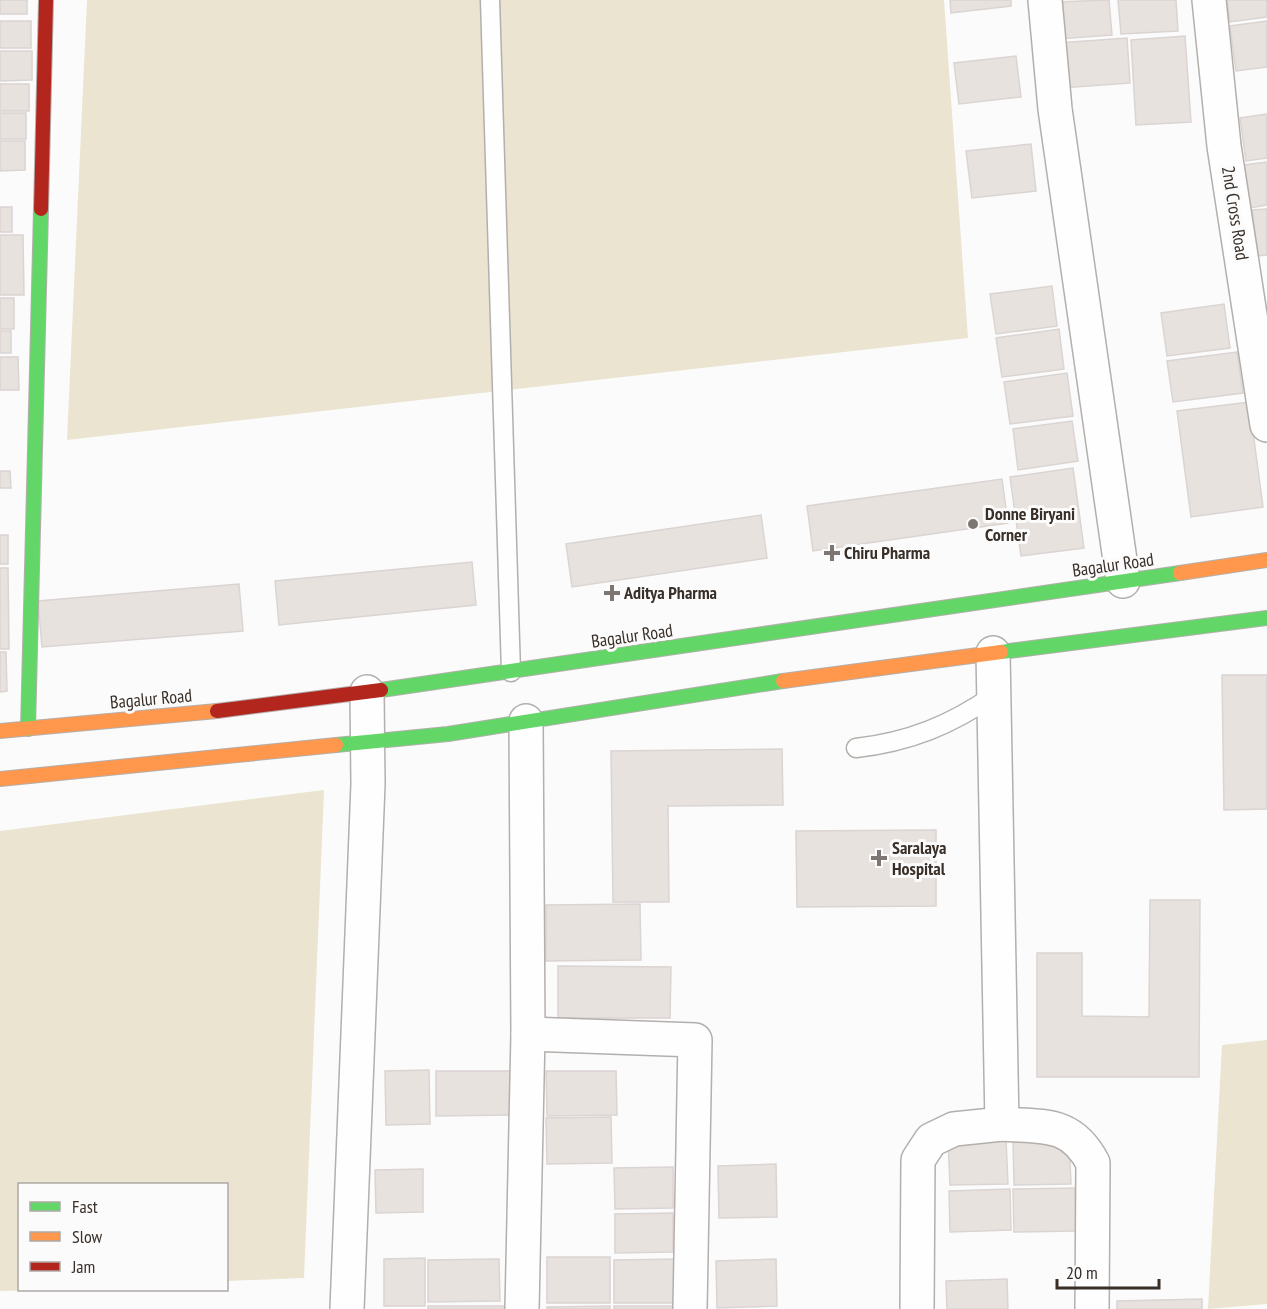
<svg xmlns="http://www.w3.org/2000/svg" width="1267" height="1309" viewBox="0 0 1267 1309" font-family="'PT Sans Narrow',sans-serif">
<rect width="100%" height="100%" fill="#fbfbfb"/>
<!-- green -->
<g fill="#eae4d0">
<polygon points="87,0 944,0 968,338 67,440"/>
<polygon points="324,790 304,1278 227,1281 226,1184 20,1184 20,1290 43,1290 0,1291 0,831"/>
<polygon points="1267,1040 1267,1304 1208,1309 1222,1045"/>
</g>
<!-- building -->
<g fill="#e8e2df" stroke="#dad4d2" stroke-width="1.5">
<rect x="0" y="0" width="27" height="14"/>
<polygon points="950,0 1011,0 1011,6 951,13"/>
<polygon points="1109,0 1112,35 1058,39 1055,2"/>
<polygon points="1118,0 1176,0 1178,31 1121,34"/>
<polygon points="1227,0 1267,0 1267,17 1230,22"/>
<rect x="0" y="21" width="31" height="27"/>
<polygon points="1267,21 1267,67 1236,71 1230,26"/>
<polygon points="1185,36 1191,122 1136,125 1131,40"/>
<polygon points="1127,38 1130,83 1061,88 1057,43"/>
<polygon points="0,51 32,51 32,80 0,81"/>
<polygon points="1016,56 1021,97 959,104 954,63"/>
<rect x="0" y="84" width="29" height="27"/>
<rect x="0" y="113" width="26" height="26"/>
<polygon points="1267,114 1267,158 1246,161 1240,118"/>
<polygon points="0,141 25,141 25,170 0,171"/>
<polygon points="1031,144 1036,191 972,198 966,151"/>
<polygon points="1267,162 1267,205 1250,208 1244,165"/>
<rect x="0" y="207" width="12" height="25"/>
<polygon points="1267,209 1267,255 1258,256 1252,210"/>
<polygon points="0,235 23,235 24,295 0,295"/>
<polygon points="1052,286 1057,326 996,334 990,294"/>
<rect x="0" y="298" width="14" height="31"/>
<polygon points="1224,304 1230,348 1167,356 1161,313"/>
<polygon points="1059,329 1064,369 1002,377 996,338"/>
<rect x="0" y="331" width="11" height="22"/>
<polygon points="1237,352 1243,393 1173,402 1167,361"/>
<polygon points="0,357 18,357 19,390 0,390"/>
<polygon points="1067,373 1073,416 1010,424 1004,382"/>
<polygon points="1249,402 1263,507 1191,517 1177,411"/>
<polygon points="1072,421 1078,461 1018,470 1013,429"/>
<polygon points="1073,468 1084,548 1021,556 1010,477"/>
<polygon points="0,471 10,471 11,488 0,488"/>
<polygon points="1002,479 1008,523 813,551 807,506"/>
<polygon points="761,515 767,558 572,587 566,544"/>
<rect x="0" y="535" width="8" height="29"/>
<polygon points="472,562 476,605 279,625 275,581"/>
<polygon points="0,568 8,568 9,649 0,649"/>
<polygon points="239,584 243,631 42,647 38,601"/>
<polygon points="0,652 6,652 7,691 0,692"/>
<polygon points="1222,675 1267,675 1267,809 1224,810"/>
<polygon points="782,749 783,805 668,806 669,902 613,902 611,751"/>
<polygon points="936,830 936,906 797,907 796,831"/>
<polygon points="1150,900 1200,900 1199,1077 1037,1077 1037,953 1082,953 1082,1016 1149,1017"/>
<polygon points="640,904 641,960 546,961 546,905"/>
<polygon points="558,966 671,967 670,1018 558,1018"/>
<polygon points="429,1070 430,1124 386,1125 385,1071"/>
<polygon points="436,1071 513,1071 513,1115 436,1116"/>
<polygon points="546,1071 616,1071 617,1115 547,1116"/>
<polygon points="611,1117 612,1163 547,1164 546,1118"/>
<polygon points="1069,1139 1071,1184 1014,1185 1013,1141"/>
<polygon points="1006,1140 1008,1184 950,1185 948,1141"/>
<polygon points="776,1164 777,1217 719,1218 718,1166"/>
<polygon points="673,1167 673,1208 615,1209 614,1168"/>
<polygon points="423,1169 423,1212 376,1213 375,1170"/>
<polygon points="1075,1188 1076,1231 1014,1232 1013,1189"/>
<polygon points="1010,1189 1011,1230 950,1232 949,1191"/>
<polygon points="673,1213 673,1252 615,1253 615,1214"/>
<rect x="547" y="1257" width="63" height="46"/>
<polygon points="425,1258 425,1306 384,1306 384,1259"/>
<polygon points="499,1259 500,1301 428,1302 428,1260"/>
<polygon points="678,1259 679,1303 614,1303 614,1260"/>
<polygon points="776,1259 777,1306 717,1308 716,1261"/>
<polygon points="1007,1279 1008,1309 947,1309 946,1281"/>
<polygon points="1202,1299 1202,1309 1117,1309 1117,1301"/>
<rect x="428" y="1306" width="75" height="3"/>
<polygon points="610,1306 610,1309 547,1309 547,1307"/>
<rect x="614" y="1306" width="64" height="3"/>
</g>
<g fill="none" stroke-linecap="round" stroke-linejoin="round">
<!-- lane casing -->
<g stroke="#b3afac" stroke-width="21">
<g id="lane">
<polyline points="490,0 511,672"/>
<path d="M856 748C909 742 951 725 994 695"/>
</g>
</g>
<!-- street casing -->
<g stroke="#b3afac" stroke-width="36">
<g id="street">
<polyline points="1045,0 1055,109 1123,581"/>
<polyline points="1209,0 1224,146 1267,425"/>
<polyline points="528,1034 695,1040 690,1309"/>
<path d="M1002 1124C1043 1127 1071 1121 1093 1163L1092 1309"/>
<polyline points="347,1309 368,784 367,692"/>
<polyline points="522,1309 528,1034 526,721"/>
<polyline points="917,1309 918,1160 931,1140 954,1129 1002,1124 993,653"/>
</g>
</g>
<!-- fast casing -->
<g stroke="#b3afac" stroke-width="16">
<g id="fast">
<polyline points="1001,652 1267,618"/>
<polyline points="381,690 1180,573"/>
<polyline points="28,729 41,209"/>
<polyline points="336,745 448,734 783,681"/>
</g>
</g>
<!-- slow casing -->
<g stroke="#b3afac" stroke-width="16">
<g id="slow">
<polyline points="1180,573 1267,560"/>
<polyline points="783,681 1001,652"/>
<polyline points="0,731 217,711"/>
<polyline points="0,779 336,745"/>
</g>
</g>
<!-- jam casing -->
<g stroke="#b3afac" stroke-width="16">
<g id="jam">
<polyline points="41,209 46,0"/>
<polyline points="217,711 381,690"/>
</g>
</g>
<!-- lane -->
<use href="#lane" stroke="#fefefe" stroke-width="18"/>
<!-- street -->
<use href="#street" stroke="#fefefe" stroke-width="33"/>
<!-- fast -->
<use href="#fast" stroke="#63d668" stroke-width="14"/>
<!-- slow -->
<use href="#slow" stroke="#ff974d" stroke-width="14"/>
<!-- jam -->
<use href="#jam" stroke="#b3261e" stroke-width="14"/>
</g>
<!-- markers -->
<g fill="#7d7672" stroke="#fbfbfb" stroke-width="2">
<circle cx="973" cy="524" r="6"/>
<path d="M829 544h6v6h6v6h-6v6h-6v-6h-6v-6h6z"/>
<path d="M609 584h6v6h6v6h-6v6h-6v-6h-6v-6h6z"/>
<path d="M876 849h6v6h6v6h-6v6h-6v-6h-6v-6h6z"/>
</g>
<g text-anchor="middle" stroke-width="6" stroke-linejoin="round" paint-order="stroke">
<!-- street labels -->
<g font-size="18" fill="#392f29" stroke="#fbfbfb">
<text transform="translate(1235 213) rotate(81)" y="6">2nd Cross Road</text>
<text transform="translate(1113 565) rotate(-8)" y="6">Bagalur Road</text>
<text transform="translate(632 636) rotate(-8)" y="6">Bagalur Road</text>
<text transform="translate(151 699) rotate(-5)" y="6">Bagalur Road</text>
</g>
<!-- poi labels -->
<g font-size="18" font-weight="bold" fill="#392f29" stroke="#fbfbfb" text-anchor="start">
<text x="985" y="520">Donne Biryani<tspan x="985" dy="21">Corner</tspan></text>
<text x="844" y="559">Chiru Pharma</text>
<text x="624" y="599">Aditya Pharma</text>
<text x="892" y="854">Saralaya<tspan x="892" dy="21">Hospital</tspan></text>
</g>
</g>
<!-- legend -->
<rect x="18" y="1183" width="210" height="108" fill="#fbfbfb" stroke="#ada9a7" stroke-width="1.5"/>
<rect x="30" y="1202" width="30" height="9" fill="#63d668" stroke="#ada9a7" stroke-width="1.5"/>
<text x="72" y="1213" font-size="18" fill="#392f29">Fast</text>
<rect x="30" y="1232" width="30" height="9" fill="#ff974d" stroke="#ada9a7" stroke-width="1.5"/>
<text x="72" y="1243" font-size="18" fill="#392f29">Slow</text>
<rect x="30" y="1262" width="30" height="9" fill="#b3261e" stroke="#ada9a7" stroke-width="1.5"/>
<text x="72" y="1273" font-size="18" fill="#392f29">Jam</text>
<!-- scale -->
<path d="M1057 1279v9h102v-9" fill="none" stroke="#392f29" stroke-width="3"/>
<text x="1066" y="1279" font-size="18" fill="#392f29" stroke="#fbfbfb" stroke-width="4.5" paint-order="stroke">20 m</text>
</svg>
